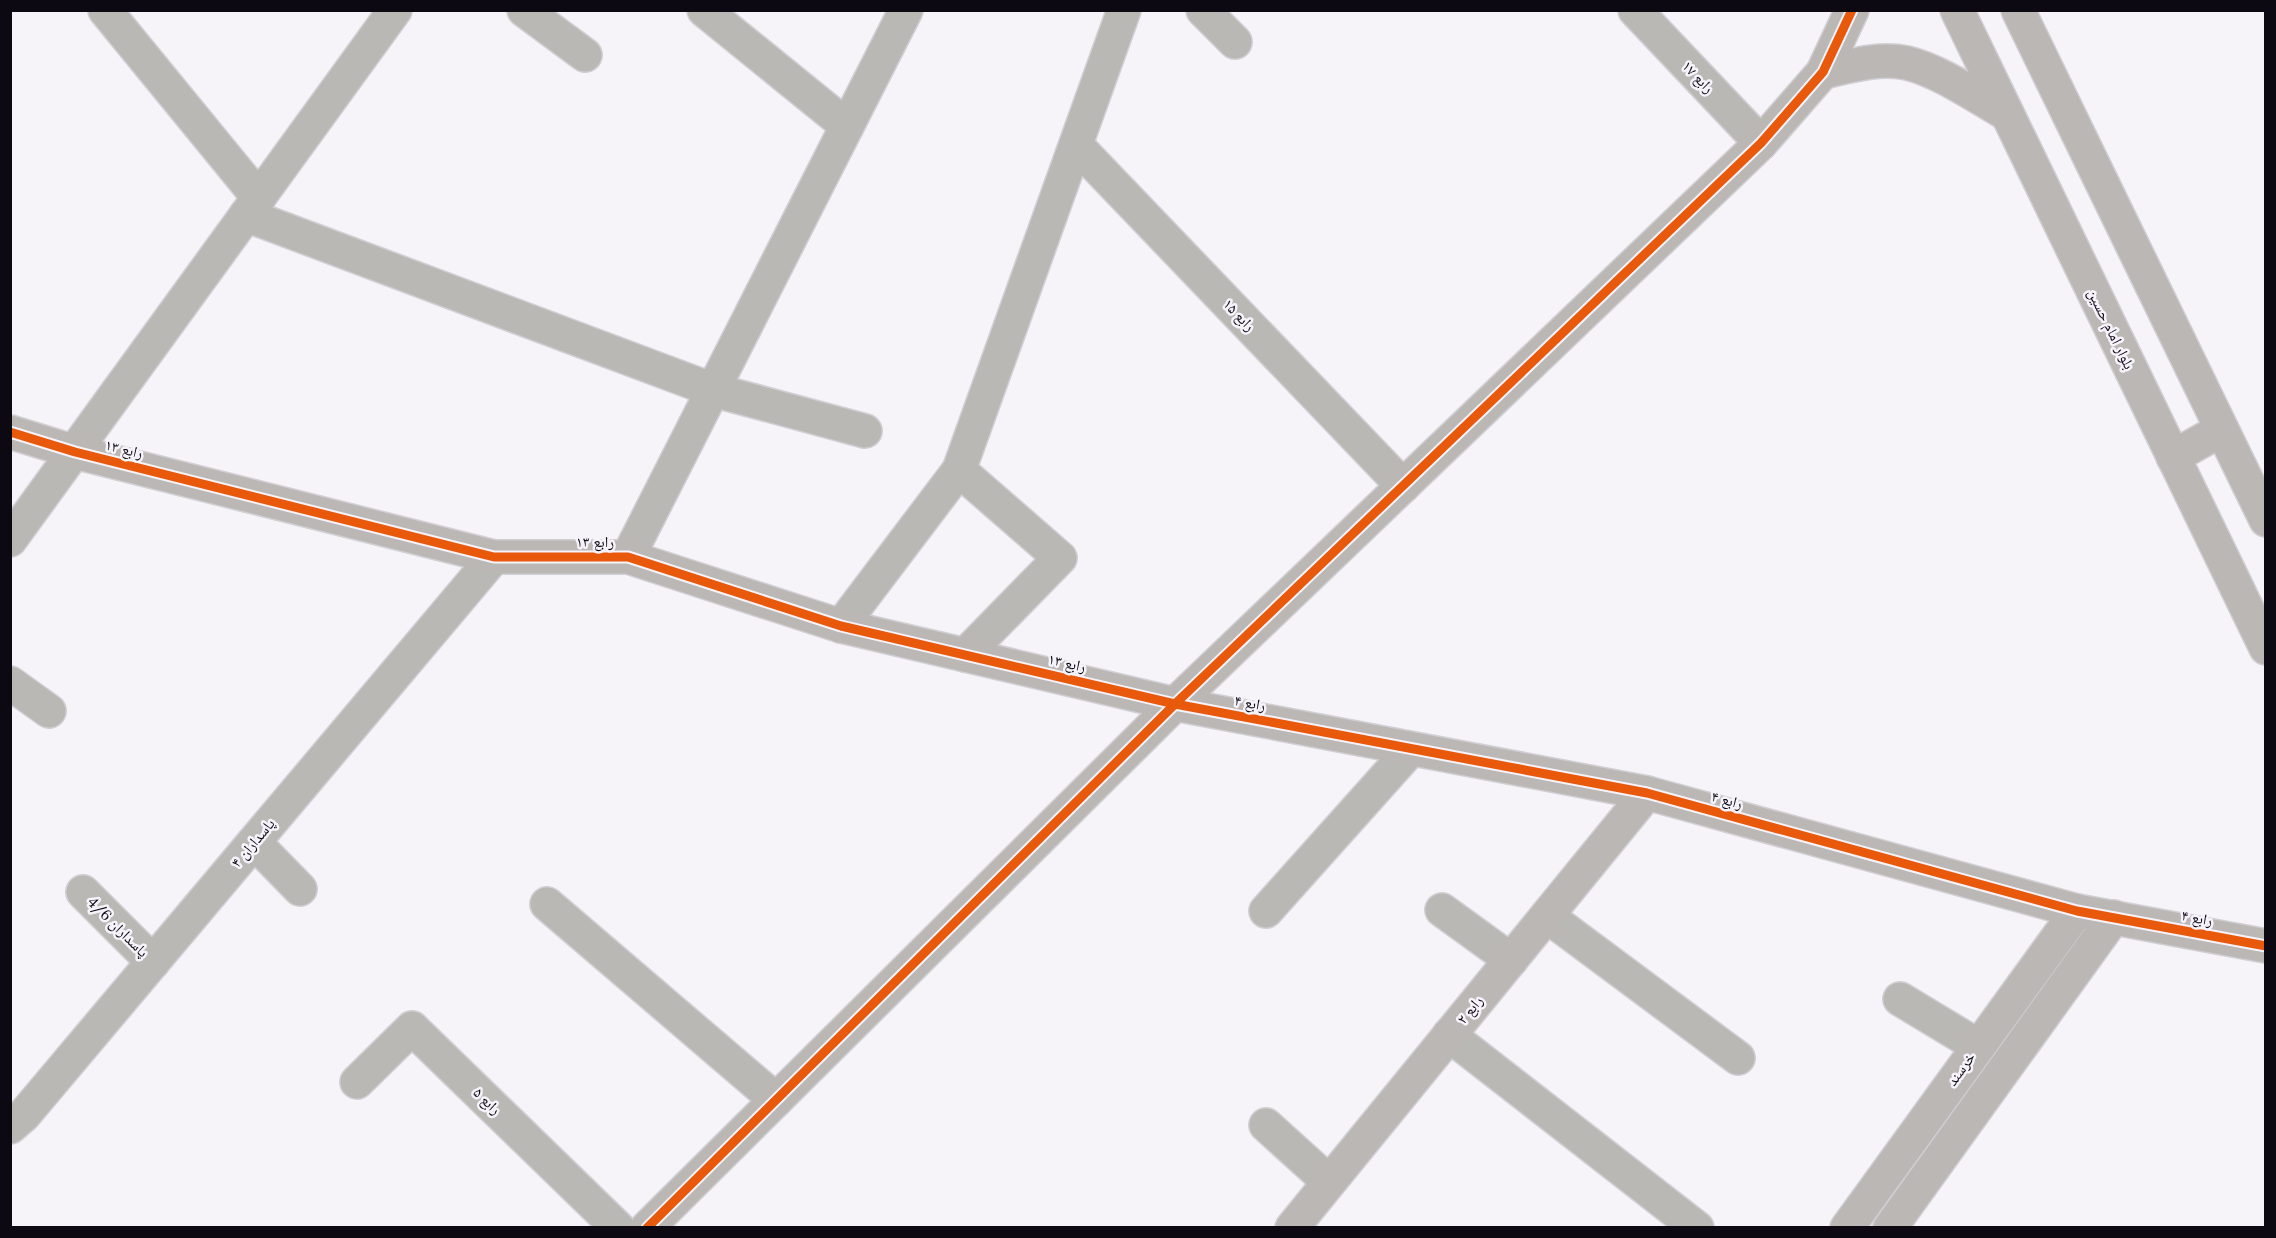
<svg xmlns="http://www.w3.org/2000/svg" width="2276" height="1238" viewBox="0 0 2276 1238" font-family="Lora,'Noto Naskh Arabic',serif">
<rect width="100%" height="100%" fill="#f6f4f9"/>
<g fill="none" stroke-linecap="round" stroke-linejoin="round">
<!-- street casing -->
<g stroke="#d1cfd3" stroke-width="36">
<g id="street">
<polyline points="105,10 259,198"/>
<polyline points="524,10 585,55"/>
<polyline points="704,10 847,126"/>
<polyline points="1203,10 1235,42"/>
<polyline points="1635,10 1761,143"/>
<polyline points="1076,145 1403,486"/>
<polyline points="246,215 713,390 865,431"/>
<polyline points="959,470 1060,558 965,655"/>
<polyline points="10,540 395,10"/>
<polyline points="628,557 906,10"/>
<polyline points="841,626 959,470 1124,10"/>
<polyline points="10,683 49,711"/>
<polyline points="254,842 300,889"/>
<polyline points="83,892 153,962"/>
<polyline points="547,904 776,1100"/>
<polyline points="1442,910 1511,960"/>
<polyline points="1266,911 1411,749"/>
<polyline points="1547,916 1738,1058"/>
<polyline points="1900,999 1978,1046"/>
<polyline points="1449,1035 1697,1228"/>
<polyline points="357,1082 412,1028 618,1228"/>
<polyline points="1266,1125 1329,1182"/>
<polyline points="10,1127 24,1115 494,557"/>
</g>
</g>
<!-- secondary casing -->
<g stroke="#d1cfd3" stroke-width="36">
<g id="secondary">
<polyline points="1957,10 2266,648"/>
<polyline points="2018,10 2266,520"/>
<path d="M1823 72C1850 66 1879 57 1907 63 1940 71 1977 97 2007 114"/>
<polyline points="10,432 75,452 494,557 628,557 841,626 1175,704 1647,793 2077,911 2266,946"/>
<polyline points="2173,457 2221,430"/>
<polyline points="647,1228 1175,704 1761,143 1823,72 1852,10"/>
<polyline points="1292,1228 1647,793"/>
<polyline points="1847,1228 2077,911"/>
<polyline points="1890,1228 2114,917"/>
</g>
</g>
<!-- street -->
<use href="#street" stroke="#bab8b5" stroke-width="33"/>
<!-- secondary -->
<use href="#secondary" stroke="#bab7b5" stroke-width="33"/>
<!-- cycleway casing -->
<g stroke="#f6f3fa" stroke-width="13">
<g id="cycleway">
<polyline points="10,432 75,452 494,557 628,557 841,626 1175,704 1647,793 2077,911 2266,946"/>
<polyline points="647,1228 1175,704 1761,143 1823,72 1852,10"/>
</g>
</g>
<!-- cycleway -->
<use href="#cycleway" stroke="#e8590c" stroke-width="9"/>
</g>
<g text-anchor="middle" stroke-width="5" stroke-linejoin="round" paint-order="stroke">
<!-- street labels -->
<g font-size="15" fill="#0d0913" stroke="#f6f3fa">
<text transform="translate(1698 77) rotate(46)" y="5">رابع ۱۷</text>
<text transform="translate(1239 315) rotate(46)" y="5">رابع ۱۵</text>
<text transform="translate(2111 329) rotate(64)" y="5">بلوار امام حسین</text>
<text transform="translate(124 449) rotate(14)" y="5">رابع ۱۳</text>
<text x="595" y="547">رابع ۱۳</text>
<text transform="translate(1067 663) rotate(13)" y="5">رابع ۱۳</text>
<text transform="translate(1250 703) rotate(11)" y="5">رابع ۴</text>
<text transform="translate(1727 800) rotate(15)" y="5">رابع ۴</text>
<text transform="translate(253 843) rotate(-50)" y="5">پاسداران ۴</text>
<text transform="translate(2197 918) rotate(11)" y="5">رابع ۴</text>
<text transform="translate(118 927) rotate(45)" y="5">پاسداران 4/6</text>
<text transform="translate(1470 1010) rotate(-51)" y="5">رابع ۲</text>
<text transform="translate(1961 1069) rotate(-54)" y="5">خرسند</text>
<text transform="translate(487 1101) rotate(44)" y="5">رابع ۵</text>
</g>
</g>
<!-- border -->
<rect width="2276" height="1238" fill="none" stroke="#0d0913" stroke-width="24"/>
</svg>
